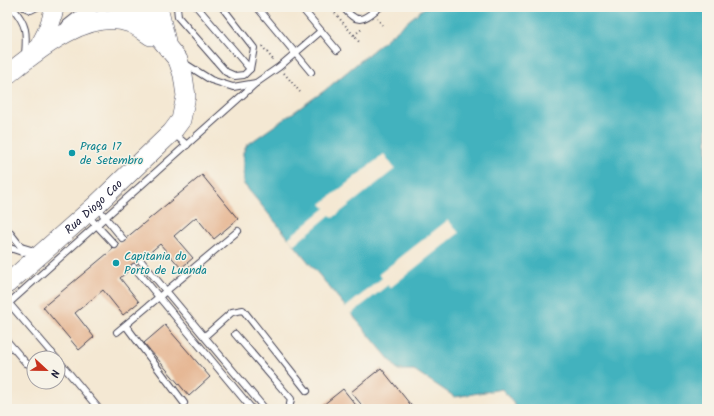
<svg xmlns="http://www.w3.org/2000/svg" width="714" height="416" viewBox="0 0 714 416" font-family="Kalam,sans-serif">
<rect width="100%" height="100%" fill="#f7f3e8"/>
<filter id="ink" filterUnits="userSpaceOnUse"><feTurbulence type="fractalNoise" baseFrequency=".025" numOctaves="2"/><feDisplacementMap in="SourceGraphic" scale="8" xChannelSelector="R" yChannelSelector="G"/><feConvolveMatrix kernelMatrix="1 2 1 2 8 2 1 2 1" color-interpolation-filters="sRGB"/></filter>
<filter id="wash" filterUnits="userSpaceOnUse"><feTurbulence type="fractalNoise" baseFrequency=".012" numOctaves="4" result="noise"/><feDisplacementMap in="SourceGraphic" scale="16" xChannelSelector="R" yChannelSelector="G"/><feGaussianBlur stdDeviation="0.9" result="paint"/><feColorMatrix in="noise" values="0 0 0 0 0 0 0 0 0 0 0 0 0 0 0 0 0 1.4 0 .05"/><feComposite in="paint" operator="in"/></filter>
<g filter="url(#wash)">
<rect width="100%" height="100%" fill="#f4e8d3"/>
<!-- water -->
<polygon fill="#43b2be" stroke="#326a7c" points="425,7 707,7 707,409 518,409 502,389 455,397 414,370 398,370 243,183 243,153 247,145 324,91"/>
<!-- pier -->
<g fill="#f4e8d3">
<polygon points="384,154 395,169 333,218 330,215 294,245 288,238 325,208 321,204"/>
<polygon points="448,220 459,233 390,288 388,285 351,314 345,308 382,278 379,274"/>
</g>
<g id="blocks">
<!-- building -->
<g fill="#e6b895">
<polygon points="202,175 238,219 214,239 196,217 174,236 193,258 181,268 160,244 141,260 120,278 139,302 123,315 103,290 75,313 94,337 79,350 43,307"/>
<polygon points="165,325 210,377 189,396 144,343"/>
<polygon points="381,368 414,409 365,409 351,392"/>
<polygon points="343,389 359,409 318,409"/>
</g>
</g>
</g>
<g filter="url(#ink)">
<use href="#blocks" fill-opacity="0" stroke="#424052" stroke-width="1"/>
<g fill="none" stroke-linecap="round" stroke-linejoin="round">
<!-- lane casing -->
<g stroke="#424052" stroke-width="8">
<g id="lane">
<path d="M12 7C27 25 27 32 25 55"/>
<polyline points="24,7 31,10 37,7"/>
<polyline points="177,7 178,17 226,72 235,76 244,75 250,69 254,48 222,7"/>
<polyline points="197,7 250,69"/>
<polyline points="257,7 311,72"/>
<polyline points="301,7 337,50"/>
<path d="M343 7C358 26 363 20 380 7"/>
<polyline points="184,63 211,80 233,87 256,83"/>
<polyline points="173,133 187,145"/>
<polyline points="96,206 123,239"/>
<polyline points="87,215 115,245"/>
<polyline points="7,229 21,247 31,250"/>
<polyline points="7,247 22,252 37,251"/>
<polyline points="141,261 265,409"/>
<polyline points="134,267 252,409"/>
<polyline points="7,301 56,358"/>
<polyline points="9,303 256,83 279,67 321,31"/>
<polyline points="126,326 184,403"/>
<polyline points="117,332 238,231"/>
<polyline points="235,334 291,399 289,409"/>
<polyline points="205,336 232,312 243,310 307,391"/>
<polyline points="7,341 26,363 34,366"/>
<polyline points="45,358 52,353"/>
<polyline points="58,360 99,409"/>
</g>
</g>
<!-- street casing -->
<g stroke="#424052" stroke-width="14">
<polyline id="street" points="68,26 92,7"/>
</g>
<!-- primary casing -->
<g stroke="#424052" stroke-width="20">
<g id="primary">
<polyline points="158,7 166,41"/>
<path d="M36 52C45 37 52 24 54 7"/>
<path d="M7 75C37 51 89 7 130 23 137 25 144 32 151 36"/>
<path id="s1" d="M7 284 96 205 172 132 181 120 186 96 183 75 178 60 134 7"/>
</g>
</g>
<!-- path -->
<g stroke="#424052" stroke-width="2" stroke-dasharray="1 3" stroke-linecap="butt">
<polyline points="330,7 360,43"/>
<polyline points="377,18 382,25"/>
<polyline points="354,35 363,28"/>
<polyline points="262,46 274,61"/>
<polyline points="284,73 300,92"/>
</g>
<!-- lane -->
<use href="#lane" stroke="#fff" stroke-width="6"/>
<!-- street -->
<use href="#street" stroke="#fff" stroke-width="12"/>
<!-- primary -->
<use href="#primary" stroke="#fff" stroke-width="19"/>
</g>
</g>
<!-- markers -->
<g fill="#0f9aa8" stroke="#f7f3e8" stroke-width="1.5">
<circle cx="72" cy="153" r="4"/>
<circle cx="116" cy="263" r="4"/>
</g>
<g text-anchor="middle" stroke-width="3" stroke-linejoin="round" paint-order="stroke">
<!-- culture labels -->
<g font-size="12" fill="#0d838f" stroke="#f7f3e8" text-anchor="start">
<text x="80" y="150">Praça 17<tspan x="80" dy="14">de Setembro</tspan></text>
<text x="124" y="260">Capitania do<tspan x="124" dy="14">Porto de Luanda</tspan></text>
</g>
<!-- street labels -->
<g font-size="12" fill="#22223b" stroke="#f7f3e8">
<text dy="4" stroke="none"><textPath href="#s1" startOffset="116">Rua Diogo Cao</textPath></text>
</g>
</g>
<!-- margin -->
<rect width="714" height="416" fill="none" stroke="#f7f3e8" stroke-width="24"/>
<!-- north arrow -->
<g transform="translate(46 370) rotate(112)"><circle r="19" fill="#f7f3e8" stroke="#a29fa3"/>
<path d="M0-3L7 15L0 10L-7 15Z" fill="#c8321e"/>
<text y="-6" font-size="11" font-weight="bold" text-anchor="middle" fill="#22223b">N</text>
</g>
</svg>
